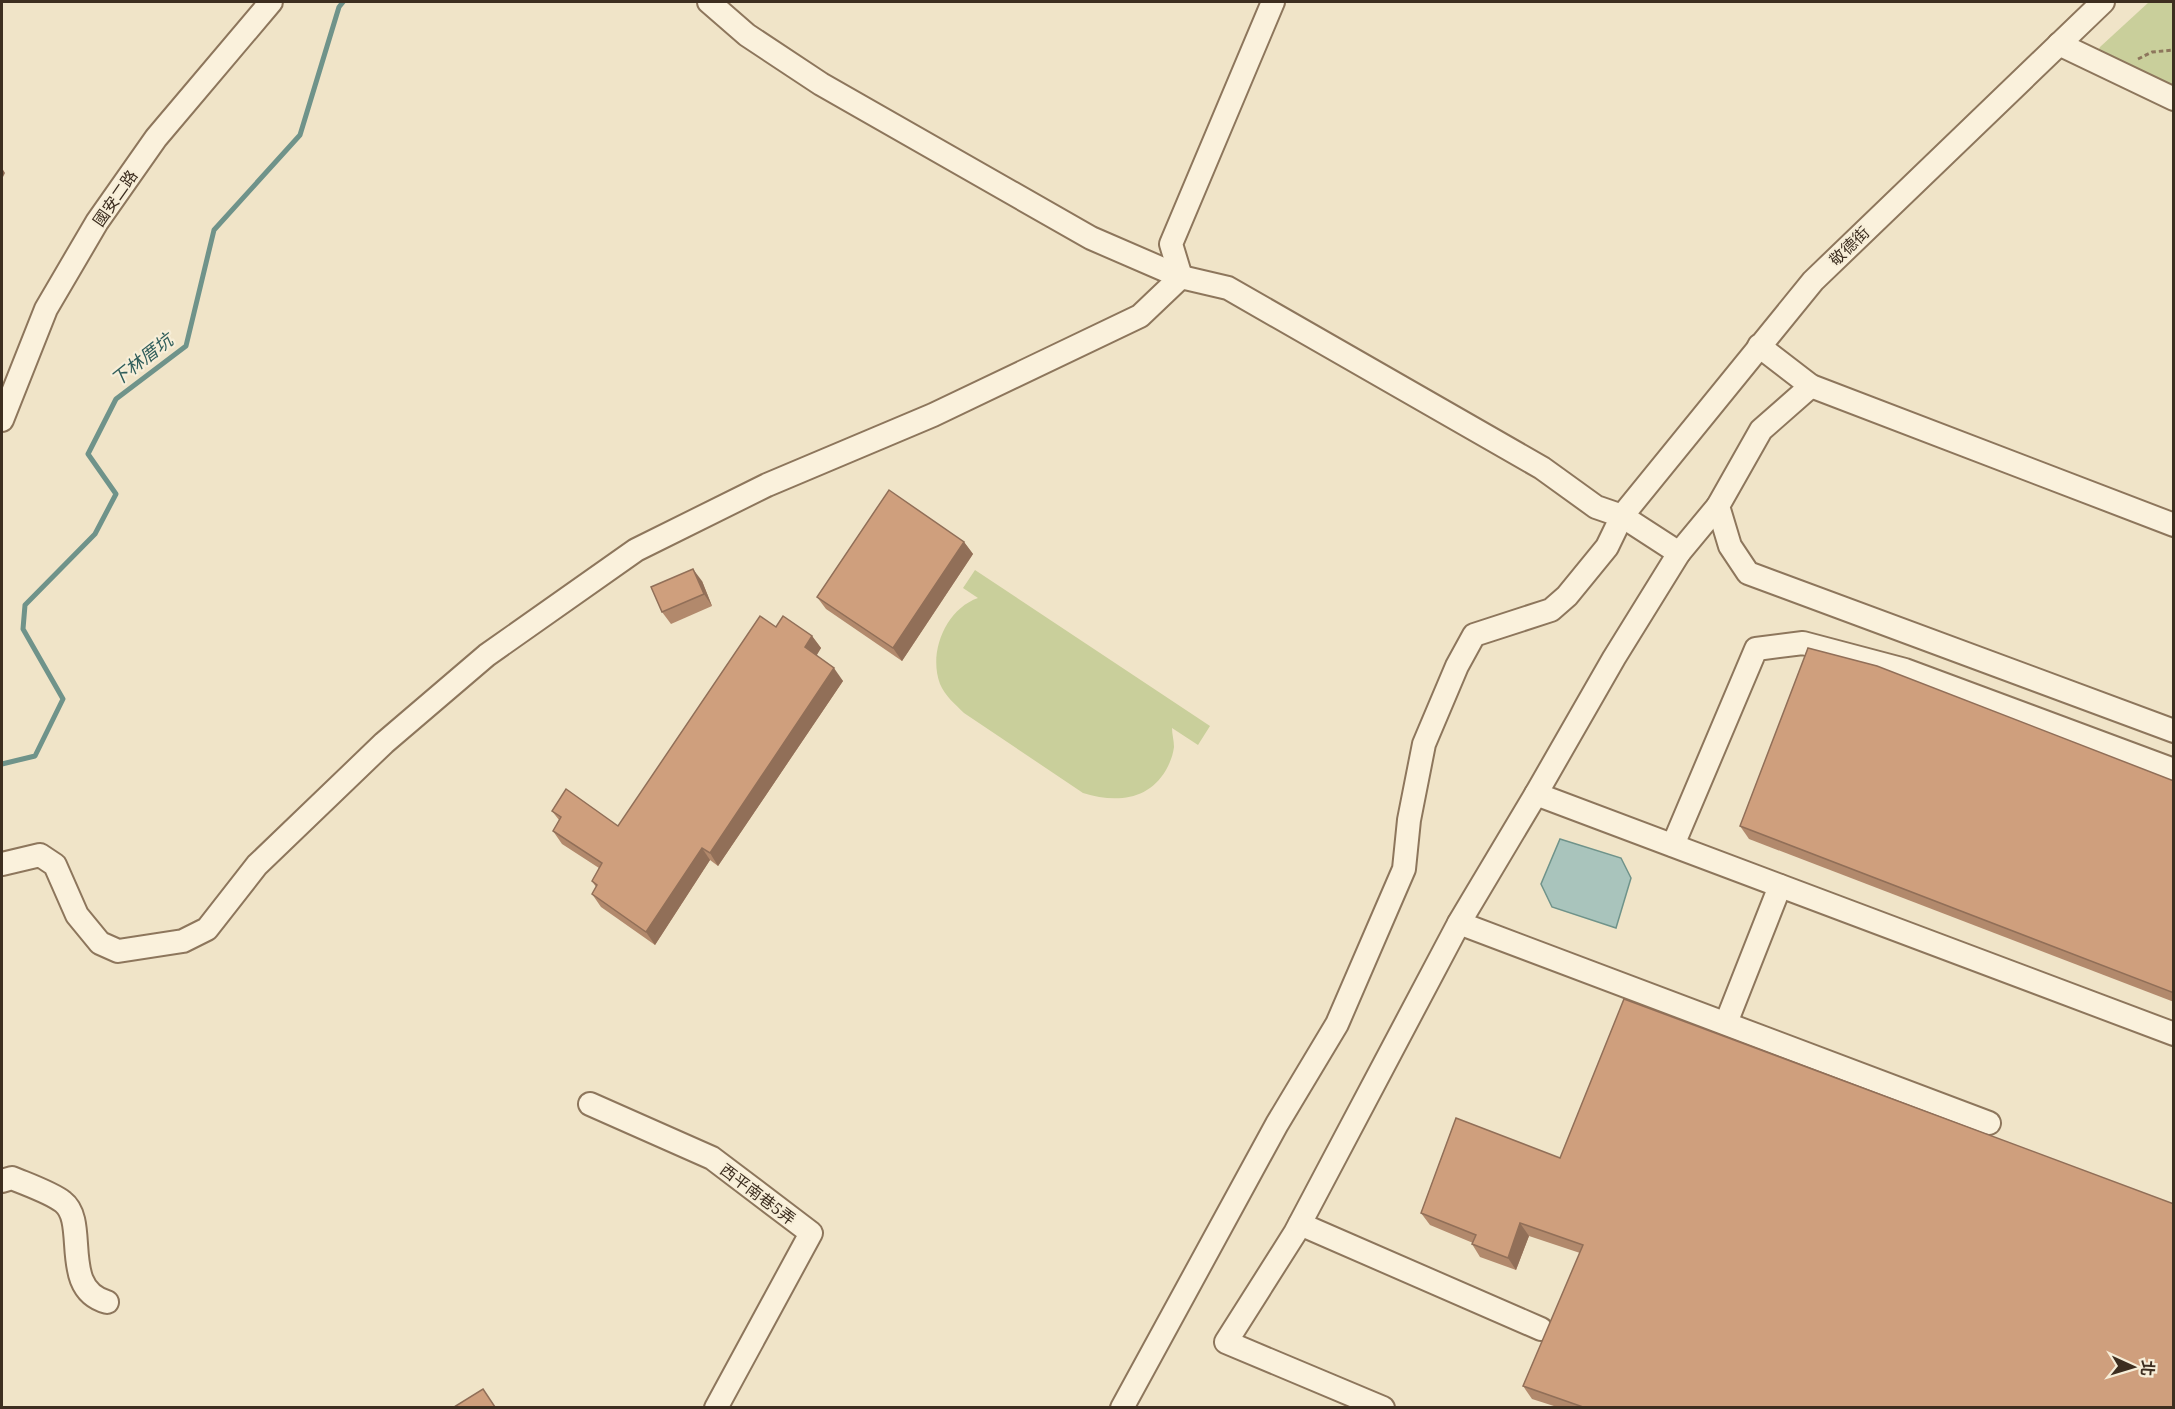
<svg xmlns="http://www.w3.org/2000/svg" width="2175" height="1409" viewBox="0 0 2175 1409" font-family="'Noto Serif','Noto Sans TC',serif">
<rect width="100%" height="100%" fill="#f0e4c8"/>
<!-- green -->
<g fill="#c9cf9b">
<polygon points="2149,2 2173,2 2173,96 2097,53 2100,47"/>
<path d="M975 570 1210 726 1198 745 1172 728C1172 734 1174 741 1174 747 1173 755 1170 763 1166 770 1148 801 1115 803 1083 793L964 713C955 704 945 696 940 684 928 652 946 609 978 598L963 588Z"/>
</g>
<!-- water -->
<polygon fill="#a9c4bc" stroke="#6f938a" stroke-width="1.5" points="1560,839 1621,858 1631,878 1616,928 1552,907 1541,884"/>
<g fill="none" stroke-linecap="round" stroke-linejoin="round">
<!-- stream -->
<polyline stroke="#6f938a" stroke-width="5" points="2,764 35,756 63,699 23,629 25,605 95,534 116,494 88,454 116,399 186,346 214,230 300,135 339,7 343,2"/>
<!-- minor casing -->
<g stroke="#8d765c" stroke-width="26">
<g id="minor">
<polyline points="709,2 747,35 821,84 1091,238 1181,277"/>
<polyline points="2059,44 2174,99"/>
<polyline points="1181,277 1171,244 1273,2"/>
<polyline points="1759,346 1811,386 2174,525"/>
<polyline points="1811,386 1761,430 1718,506 1730,546 1748,573 2174,731"/>
<polyline points="2,420 46,309 97,222 156,138 271,2"/>
<polyline points="1679,553 1718,506"/>
<polyline points="1536,794 2174,1034"/>
<polyline points="1673,845 1756,649 1803,643 1905,670 2174,770"/>
<polyline points="2,864 40,855 55,865 77,915 100,943 118,951 183,941 207,929 257,865 384,743 487,655 636,550 767,485 933,415 1140,316 1181,277 1228,288 1542,468 1596,507 1622,516 1679,553 1614,658 1536,794 1459,923 1295,1233 1226,1342 1383,1408"/>
<polyline points="1459,923 1989,1123"/>
<polyline points="1726,1023 1780,886"/>
<polyline points="590,1104 712,1158 811,1233 716,1408"/>
<path d="M2 1181 12 1178C26 1184 52 1193 63 1202 89 1222 59 1289 107 1302"/>
<polyline points="1300,1224 1541,1329"/>
<polyline points="1122,1408 1277,1124 1337,1024 1404,869 1409,820 1424,744 1457,666 1474,635 1551,610 1567,596 1607,547 1622,516 1813,281 2103,2"/>
</g>
</g>
<!-- path -->
<polyline stroke="#8d765c" stroke-width="3" stroke-dasharray="4.5 3" stroke-linecap="butt" points="2138,59 2152,52 2174,50"/>
<!-- minor -->
<use href="#minor" stroke="#faf1dc" stroke-width="22"/>
</g>
<!-- wall -->
<g fill="#b2896c">
<polygon points="964,542 973,554 902,661 826,609 817,597"/>
<polygon points="702,581 712,606 671,624 662,612"/>
<polygon points="776,627 812,636 821,648 816,655 843,681 718,866 710,860 655,945 601,907 592,894 596,887 592,881 599,868 562,844 553,831 559,820 552,811 618,826"/>
<polygon points="2174,781 2174,1002 1749,839 1740,826"/>
<polygon points="1456,1118 2174,1407 1557,1407 1532,1399 1523,1386 1580,1253 1529,1236 1516,1270 1480,1257 1472,1244 1473,1243 1430,1225 1421,1213"/>
</g>
<!-- shaded-wall -->
<g fill="#916f58">
<polygon points="2,168 5,173 2,179"/>
<polygon points="964,542 973,554 902,661 893,648"/>
<polygon points="693,569 702,581 712,606 704,594"/>
<polygon points="812,636 821,648 814,660 805,647"/>
<polygon points="834,668 843,681 718,866 710,853"/>
<polygon points="702,848 710,860 655,945 646,932"/>
<polygon points="1520,1223 1529,1236 1516,1270 1508,1258"/>
</g>
<!-- building -->
<g fill="#cf9f7d" stroke="#916f58" stroke-width="1.5">
<polygon points="889,490 964,542 893,648 817,597"/>
<polygon points="693,569 704,594 662,612 651,587"/>
<polygon points="760,616 776,627 783,616 812,636 805,647 834,668 710,853 702,848 646,932 592,894 597,885 592,881 602,863 553,831 561,817 552,811 566,789 618,826"/>
<polygon points="1808,648 1877,666 2174,781 2174,993 1740,826"/>
<polygon points="1624,999 2174,1204 2174,1407 1583,1407 1523,1386 1583,1245 1520,1223 1508,1258 1472,1244 1476,1235 1421,1213 1456,1118 1560,1158"/>
<polygon points="483,1389 495,1407 454,1407"/>
</g>
<g text-anchor="middle" stroke-width="4.5" stroke-linejoin="round" paint-order="stroke">
<!-- street labels -->
<g font-size="16" fill="#3d2e20" stroke="#f7eed8">
<text transform="translate(115 198) rotate(-55)" y="6">國安二路</text>
<text transform="translate(1849 246) rotate(-44)" y="6">敬德街</text>
<text transform="translate(758 1194) rotate(37)" y="6">西平南巷5弄</text>
</g>
<!-- water labels -->
<g font-size="18" font-style="italic" fill="#2f5d5a" stroke="#f7eed8">
<text transform="translate(142 360) rotate(-38)" y="6">下林厝坑</text>
</g>
</g>
<!-- border -->
<rect width="2175" height="1409" fill="none" stroke="#3d2e20" stroke-width="6"/>
<!-- north arrow -->
<g transform="translate(2133 1367) rotate(94)" stroke="#f7eed8" stroke-width="4.5" paint-order="stroke">
<path d="M0-4.5L10 22L0 15L-10 22Z" fill="#3d2e20"/>
<text y="-9" font-size="16" font-weight="bold" text-anchor="middle" fill="#3d2e20">北</text>
</g>
</svg>
